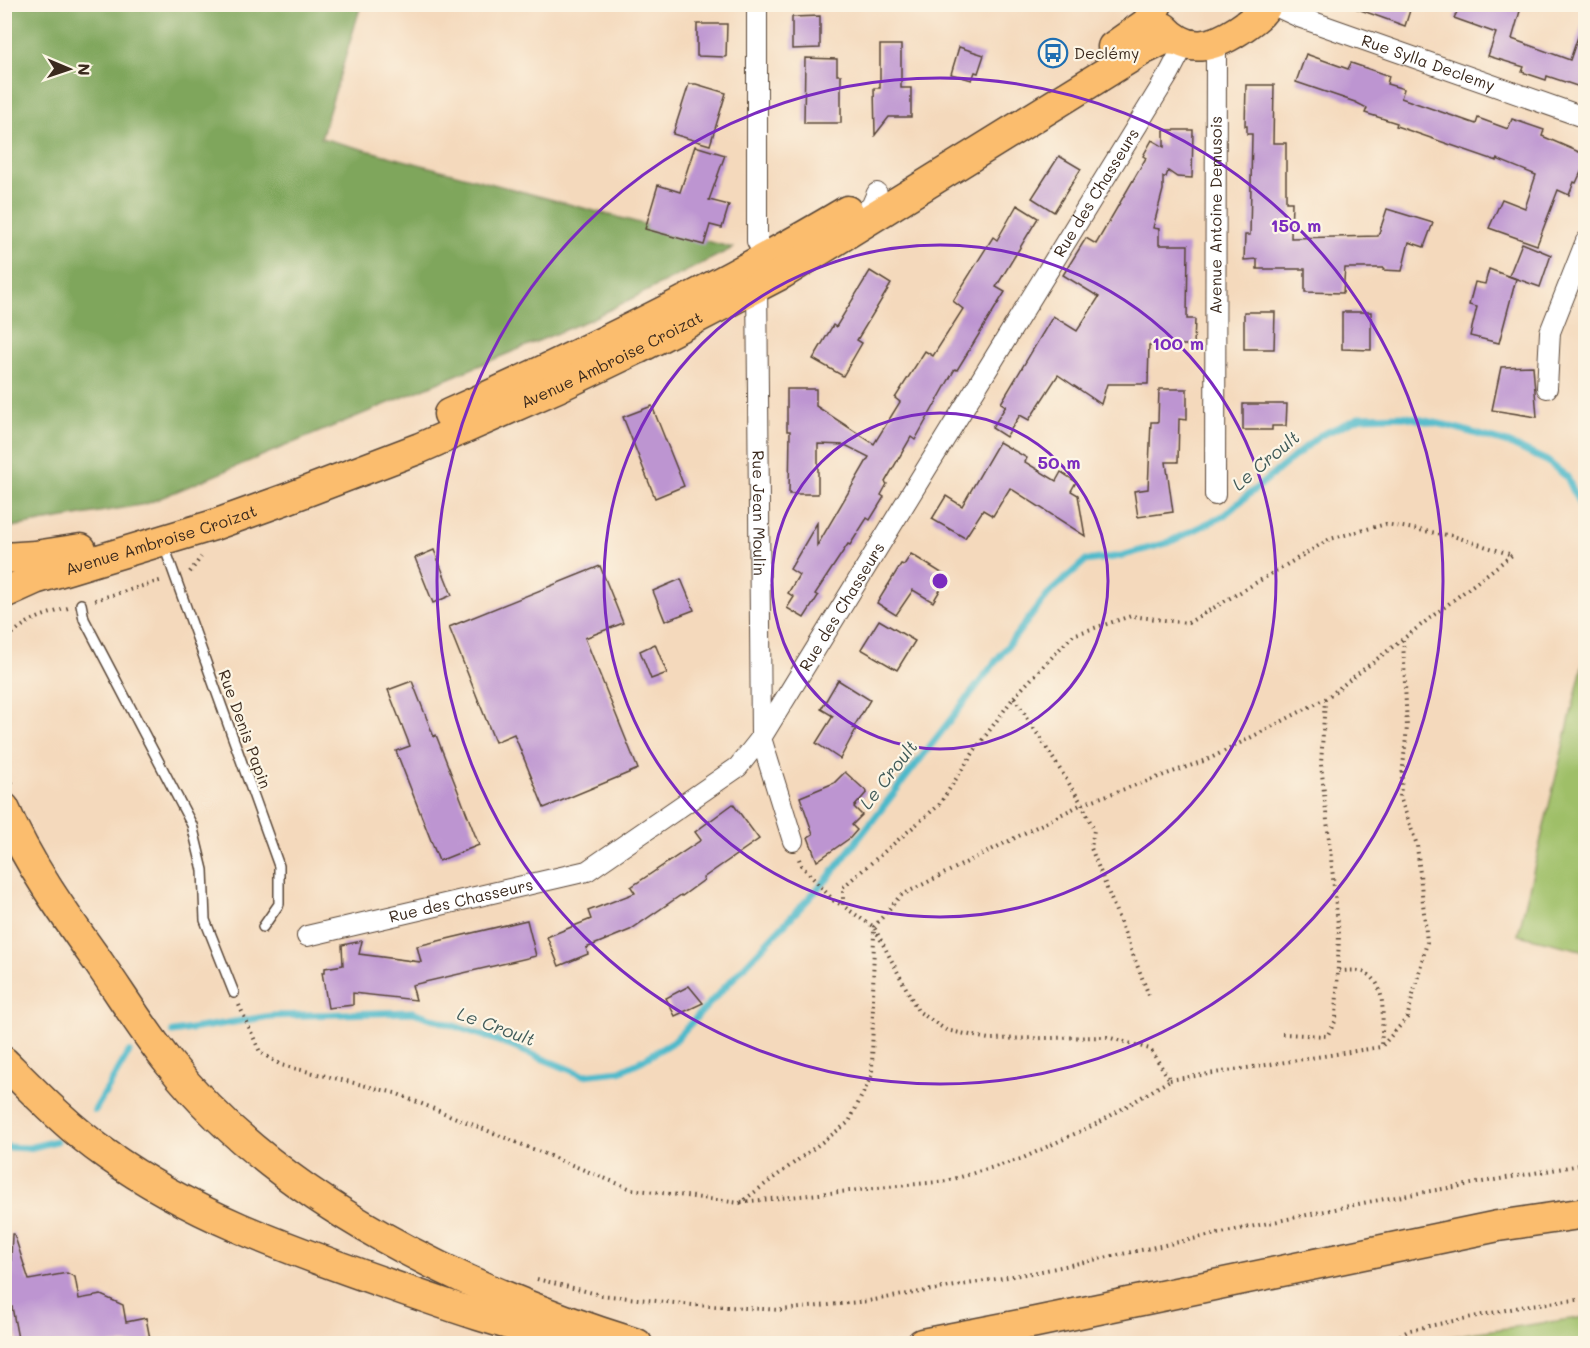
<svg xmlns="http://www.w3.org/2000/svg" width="1590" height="1348" viewBox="0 0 1590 1348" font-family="Mali,sans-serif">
<rect width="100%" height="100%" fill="#fcf5e5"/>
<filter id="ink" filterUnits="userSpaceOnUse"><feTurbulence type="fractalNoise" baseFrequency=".0167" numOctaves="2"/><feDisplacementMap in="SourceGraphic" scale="12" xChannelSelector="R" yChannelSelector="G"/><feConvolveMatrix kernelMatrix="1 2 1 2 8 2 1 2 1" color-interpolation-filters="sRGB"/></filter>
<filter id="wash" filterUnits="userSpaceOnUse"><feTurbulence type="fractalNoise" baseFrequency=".008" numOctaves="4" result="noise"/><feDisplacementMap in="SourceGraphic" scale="24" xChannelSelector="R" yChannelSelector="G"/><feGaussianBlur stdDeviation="1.35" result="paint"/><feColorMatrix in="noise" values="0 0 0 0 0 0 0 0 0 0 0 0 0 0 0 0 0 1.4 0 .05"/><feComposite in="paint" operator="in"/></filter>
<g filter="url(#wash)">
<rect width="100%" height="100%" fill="#f4d9bc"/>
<!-- green -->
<g fill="#9fbf68" stroke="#6d7443" stroke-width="1.5">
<polygon points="1585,655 1586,951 1585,951 1518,935"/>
<polygon points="1585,1317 1585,1343 1425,1343 1471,1333"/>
</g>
<!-- forest -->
<polygon fill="#7fa65c" stroke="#5d683d" stroke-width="1.5" points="5,5 361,5 321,138 733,248 591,319 146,504 5,528"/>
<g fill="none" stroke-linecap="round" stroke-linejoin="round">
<!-- stream -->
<g stroke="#4eb9ca" stroke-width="7">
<polyline points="173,1032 271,1016 413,1012 496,1040 583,1075 620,1071 643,1060 674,1041 828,878 1048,594 1085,561 1121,556 1167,543 1223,516 1319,436 1361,417 1403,416 1449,426 1508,443 1547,461 1567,477 1581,507 1586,511"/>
<polyline points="95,1110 129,1052"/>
<polyline points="4,1147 29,1148 56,1141"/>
</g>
</g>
<g id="blocks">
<!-- building -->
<g fill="#bd95d1">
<polygon points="1352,4 1412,4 1405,26 1352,7"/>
<polygon points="1461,4 1522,4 1512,39 1570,60 1583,22 1586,23 1586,89 1547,76 1546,80 1522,72 1524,67 1488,56 1496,33 1454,18"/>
<polygon points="820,16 820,48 792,49 792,17"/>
<polygon points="697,24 727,24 726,57 697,56"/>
<polygon points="880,45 901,45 901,88 911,88 911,117 889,117 875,135 874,88 880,88"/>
<polygon points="959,47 984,55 978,73 975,72 972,80 951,74"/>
<polygon points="1306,54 1348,69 1351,63 1389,76 1387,84 1404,89 1401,98 1476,124 1478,118 1508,129 1512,119 1544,130 1542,136 1586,155 1586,161 1576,183 1574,182 1569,195 1558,190 1537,245 1489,228 1502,199 1525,208 1536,175 1497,159 1497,161 1396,126 1397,123 1365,113 1367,108 1355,102 1296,82"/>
<polygon points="805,58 837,59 837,75 841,75 841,123 804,123"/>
<polygon points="689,84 696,84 726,93 710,145 673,134"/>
<polygon points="1246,85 1274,85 1273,143 1286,143 1286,202 1292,202 1291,238 1378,236 1387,209 1433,223 1424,247 1409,242 1402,271 1383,270 1384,268 1345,268 1343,293 1305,292 1305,269 1257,269 1257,259 1244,260 1245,235 1250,235 1252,134 1247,134 1247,126 1245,126"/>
<polygon points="1164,130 1193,130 1192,178 1177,177 1168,171 1166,177 1163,177 1163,190 1153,228 1159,229 1159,245 1188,245 1187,319 1195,319 1194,345 1149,345 1148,384 1107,384 1101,404 1058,375 1029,420 1020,415 1006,437 992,428 1006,406 1001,403 1053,316 1077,331 1099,297 1063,275 1086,238 1096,244 1146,158 1143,156 1152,140 1164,147"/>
<polygon points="695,146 725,155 709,200 729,205 722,228 710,225 704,245 645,229 658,185 680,192"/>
<polygon points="1059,156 1081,169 1054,212 1032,198"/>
<polygon points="1017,205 1038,218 996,287 1005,292 957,370 955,369 915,440 911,437 885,482 887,484 881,495 884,497 870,520 867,518 850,545 848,544 815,594 818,596 804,618 787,608 794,597 788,593 799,575 790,569 817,523 817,546 869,457 845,445 818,444 818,494 789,494 790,431 787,431 787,389 816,389 816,406 874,444 900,402 895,398 925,351 933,356 963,309 953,301 993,237 997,240"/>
<polygon points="1522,243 1551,255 1540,287 1509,276"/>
<polygon points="1489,269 1516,279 1499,343 1470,336 1477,307 1469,305 1475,282 1485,284"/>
<polygon points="870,271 891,284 857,340 862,343 843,376 813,359 833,325 836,327"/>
<polygon points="1244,312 1275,312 1274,349 1244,349"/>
<polygon points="1342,312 1371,312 1371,350 1342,349"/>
<polygon points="1533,366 1537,417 1492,410 1501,367"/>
<polygon points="1159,389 1187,389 1187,420 1179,419 1178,462 1166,462 1173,512 1138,517 1134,491 1148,489 1151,422 1158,422"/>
<polygon points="1243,404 1287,404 1286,426 1272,426 1272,430 1243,430"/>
<polygon points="652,406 684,486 655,498 623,417"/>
<polygon points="999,442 1027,458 1025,462 1056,481 1061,472 1076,482 1071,491 1078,495 1085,536 1010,488 993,516 983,510 965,538 932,519 946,496 962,506"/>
<polygon points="434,550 452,595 433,603 415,558"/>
<polygon points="911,554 948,577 933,602 913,590 896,615 877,603 901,564 904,565"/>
<polygon points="600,566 623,623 585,638 638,769 544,808 514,734 495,742 449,627"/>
<polygon points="681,579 694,610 665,621 653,591"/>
<polygon points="879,620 915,641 897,670 861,649"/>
<polygon points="655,644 667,673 651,679 640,651"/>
<polygon points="838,680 870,700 853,728 856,729 840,759 816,743 833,716 821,709"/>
<polygon points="412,681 434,737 436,735 479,845 439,861 396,751 410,746 388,690"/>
<polygon points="845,772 867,792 854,807 862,815 852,825 857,830 850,838 817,861 808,837 813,834 800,797 834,783"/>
<polygon points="733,804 759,839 703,878 704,880 682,896 681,895 630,930 586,948 588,954 559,966 547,937 591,919 588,911 635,893 631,887 701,840 695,832"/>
<polygon points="527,920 536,956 412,985 416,1000 353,993 353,1005 328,1008 322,972 325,972 325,968 343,965 342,945 362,941 359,954 421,962 417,946"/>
<polygon points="689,986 703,1003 675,1016 666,998"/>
<polygon points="12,1234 14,1234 29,1280 67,1273 75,1277 79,1299 101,1295 123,1305 126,1322 146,1318 151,1344 19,1344 12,1307 4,1309 4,1284 10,1283"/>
</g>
</g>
</g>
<g filter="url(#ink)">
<use href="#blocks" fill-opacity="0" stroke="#574436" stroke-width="1.5"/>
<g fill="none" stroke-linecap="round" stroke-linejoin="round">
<!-- service casing -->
<g stroke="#574436" stroke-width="12">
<g id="service">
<polyline points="163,543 279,866 279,904 263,927"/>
<polyline points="81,604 84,619 192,825 203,870 205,920 234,993"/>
</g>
</g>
<!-- minor casing -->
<g stroke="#574436" stroke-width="22">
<g id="minor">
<polyline points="757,4 757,241 766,257"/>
<path id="s1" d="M1271 4 1299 17 1586 118"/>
<polyline points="857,216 871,207 877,193"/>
<path id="s2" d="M757 279 761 738 793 841"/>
<polyline points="1547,388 1550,332 1586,241"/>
<path id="s3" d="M1215 495 1216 43"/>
<path id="s4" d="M307 936 587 871 738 767 761 738 1170 72 1185 43"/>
</g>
</g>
<!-- primary casing -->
<g stroke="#574436" stroke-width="33">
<g id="primary">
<path d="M1164 28C1188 55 1213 47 1239 30 1250 22 1261 16 1267 4"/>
<polyline points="1113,47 1147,23 1157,4"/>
<path d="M449 414C585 353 720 287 847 211"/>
<polyline points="4,558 35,556 81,549"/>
<path id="s5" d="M4 593 35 579 214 525 289 498 420 448 558 387 637 349 783 273 1144 49 1165 39 1178 40"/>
<path d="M4 808C28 864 64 914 99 963 122 996 144 1032 169 1063 279 1202 471 1293 637 1344"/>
<path d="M4 1062C36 1094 69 1128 106 1154 190 1214 285 1248 382 1282 444 1304 508 1327 573 1340"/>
<polyline points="922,1344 1036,1322 1498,1226 1586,1213"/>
</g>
</g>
<!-- path -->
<g stroke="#574436" stroke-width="4" stroke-dasharray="1.5 4.5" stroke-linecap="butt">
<polyline points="190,572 201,557"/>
<polyline points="95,600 163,580"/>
<path d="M4 642C24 620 41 616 68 608"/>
<polyline points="1014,697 1073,635 1131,616 1188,623 1330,539 1386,524 1453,536 1512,555"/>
<polyline points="4,766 13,785"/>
<polyline points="799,859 801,865 834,901 842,905"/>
<path d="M1339 971C1345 971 1352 970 1359 971 1390 976 1382 1024 1381 1047"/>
<polyline points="239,1005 260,1052 281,1065 395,1093 631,1189 740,1203 849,1122 872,1075 874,927 900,896 1082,804 1209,759 1325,699 1512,555"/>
<polyline points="1282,1034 1327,1036 1336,1020 1339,934 1321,764 1325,700"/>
<polyline points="1170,1080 1381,1047 1407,1018 1427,942 1417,845 1400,797 1407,727 1403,640"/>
<polyline points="741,1202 947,1181 1021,1159 1100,1122 1170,1080 1150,1049 1107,1037 989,1039 946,1030 918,1011 874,927 843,906 843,887 939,805 975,750 1014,697 1082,804 1094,830 1091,848 1150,998"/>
<polyline points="537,1279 601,1295 693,1305 781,1310 868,1301 1037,1272 1368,1202 1586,1164"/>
<polyline points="1384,1344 1410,1330 1530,1305 1586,1299"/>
</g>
<!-- service -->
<use href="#service" stroke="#fff" stroke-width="9"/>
<!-- minor -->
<use href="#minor" stroke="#fff" stroke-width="20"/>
<!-- primary -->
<use href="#primary" stroke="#fbbd6e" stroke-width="30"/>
</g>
</g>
<!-- distance rings -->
<g fill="none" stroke="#7b2cbf" stroke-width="3">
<circle cx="940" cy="581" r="168"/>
<circle cx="940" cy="581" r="336"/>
<circle cx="940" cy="581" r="503"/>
</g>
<!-- icons -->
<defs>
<g id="bus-ring" transform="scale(1.5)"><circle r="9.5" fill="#fcf5e5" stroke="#1f6fb2" stroke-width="1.5"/><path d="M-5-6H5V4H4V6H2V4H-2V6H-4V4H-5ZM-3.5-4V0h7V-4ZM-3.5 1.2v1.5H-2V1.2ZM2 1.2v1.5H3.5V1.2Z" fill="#1f6fb2"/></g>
</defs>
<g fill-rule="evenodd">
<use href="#bus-ring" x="1053" y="53"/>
</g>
<g text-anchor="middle" stroke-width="4.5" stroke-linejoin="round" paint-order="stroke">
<!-- poi labels -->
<g font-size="16" fill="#3b2a1e" stroke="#fcf5e5" text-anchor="start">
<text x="1074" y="59">Declémy</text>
</g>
<!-- street labels -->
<g font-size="16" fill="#3b2a1e" stroke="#fcf5e5">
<text dy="6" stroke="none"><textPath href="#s1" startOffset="168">Rue Sylla Declemy</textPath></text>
<text dy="6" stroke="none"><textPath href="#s4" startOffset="1148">Rue des Chasseurs</textPath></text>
<text dy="6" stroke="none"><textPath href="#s3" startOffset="280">Avenue Antoine Demusois</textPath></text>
<text dy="6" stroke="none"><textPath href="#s5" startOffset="652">Avenue Ambroise Croizat</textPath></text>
<text dy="6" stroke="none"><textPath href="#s2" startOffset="234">Rue Jean Moulin</textPath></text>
<text dy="6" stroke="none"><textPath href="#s5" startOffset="166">Avenue Ambroise Croizat</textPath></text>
<text dy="6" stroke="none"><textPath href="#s4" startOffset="662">Rue des Chasseurs</textPath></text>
<text transform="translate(245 729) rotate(70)" y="6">Rue Denis Papin</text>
<text dy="6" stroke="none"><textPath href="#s4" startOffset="158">Rue des Chasseurs</textPath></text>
</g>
<!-- water labels -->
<g font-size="18" font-style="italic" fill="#425c5a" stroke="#fcf5e5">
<text transform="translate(1266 461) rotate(-40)" y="6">Le Croult</text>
<text transform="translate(889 775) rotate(-52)" y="6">Le Croult</text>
<text transform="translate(496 1027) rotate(20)" y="6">Le Croult</text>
</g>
</g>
<circle cx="940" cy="581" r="9" fill="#7b2cbf" stroke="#fcf5e5" stroke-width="3"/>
<g font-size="18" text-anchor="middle" font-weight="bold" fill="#7b2cbf" stroke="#fcf5e5" stroke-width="4.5" stroke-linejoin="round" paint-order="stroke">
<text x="1296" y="232">150 m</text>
<text x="1178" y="350">100 m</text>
<text x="1059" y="469">50 m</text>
</g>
<!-- margin -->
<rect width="1590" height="1348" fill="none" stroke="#fcf5e5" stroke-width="24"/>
<!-- north arrow -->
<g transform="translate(69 69) rotate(92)" stroke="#fcf5e5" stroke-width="4.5" paint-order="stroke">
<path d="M0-4.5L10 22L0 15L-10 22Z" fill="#3b2a1e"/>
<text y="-9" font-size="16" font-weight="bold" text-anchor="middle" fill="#3b2a1e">N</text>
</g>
</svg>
